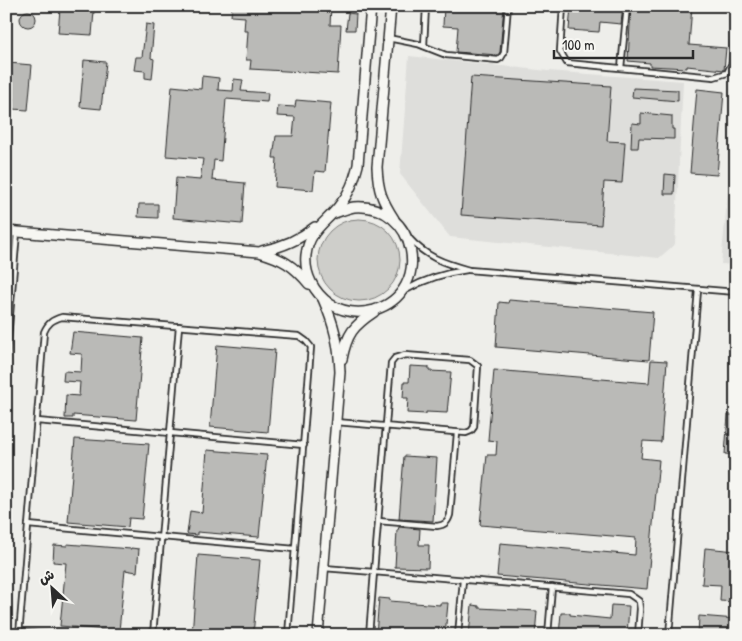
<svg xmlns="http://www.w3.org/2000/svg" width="742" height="641" viewBox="0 0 742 641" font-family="'Patrick Hand','Playpen Sans Arabic',sans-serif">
<rect width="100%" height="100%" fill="#eeeeea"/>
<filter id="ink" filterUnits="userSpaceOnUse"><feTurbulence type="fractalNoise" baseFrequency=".02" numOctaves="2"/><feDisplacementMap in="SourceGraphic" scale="10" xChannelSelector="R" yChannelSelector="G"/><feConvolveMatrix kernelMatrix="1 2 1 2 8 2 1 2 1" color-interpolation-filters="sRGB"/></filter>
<g filter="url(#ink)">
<!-- built -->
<g fill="#dededb">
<polygon points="409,56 548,71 683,81 675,244 659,258 450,237 400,174"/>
<polygon points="736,109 736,265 721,264"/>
</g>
<!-- green -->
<circle fill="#cececa" stroke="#7c7c7a" cx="359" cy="260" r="41"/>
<!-- building -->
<g fill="#babab7" stroke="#2b2b2b">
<polygon points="232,6 331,6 330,25 341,25 338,74 250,69 251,60 246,60 248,31 244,31 245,17 231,16"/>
<polygon points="444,6 504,6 500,52 498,55 456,52 458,27 443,26"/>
<polygon points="571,6 623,6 621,24 600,22 599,32 569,30"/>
<polygon points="631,6 692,6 689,45 726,48 724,70 687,66 687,68 650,66 650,63 628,61"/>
<polygon points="60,9 94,11 92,35 58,33"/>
<circle cx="28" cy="19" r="8"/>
<polygon points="348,13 356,14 355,30 346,30"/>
<polygon points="146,24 154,25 151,58 154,59 152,79 145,78 145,71 134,70 136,57 142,57"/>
<polygon points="84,60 106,62 101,109 80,107"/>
<polygon points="9,63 32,65 28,110 12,109 13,98 6,98"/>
<polygon points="202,76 219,78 218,90 233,91 234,79 243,80 241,91 268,93 267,102 226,99 221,161 214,160 212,180 245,183 242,224 173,218 176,178 200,180 203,159 166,156 172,86 201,89"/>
<polygon points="471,77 611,86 607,141 625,142 622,183 604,182 601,225 461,215"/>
<polygon points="633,88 678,90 678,101 632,97"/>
<polygon points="697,89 724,92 717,175 690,173"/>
<polygon points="296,100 331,103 325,172 315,171 313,190 275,187 277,158 273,158 276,136 293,136 295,117 277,116 278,106 295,107"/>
<polygon points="641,113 672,116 672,129 674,129 674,139 639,138 638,148 631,148 632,123 641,124"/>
<polygon points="665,174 675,175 674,194 664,194"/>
<polygon points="139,204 158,204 158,218 138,217"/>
<polygon points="509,300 653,312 649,360 496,347 499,302 508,303"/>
<polygon points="73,332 143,338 136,420 73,415 73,418 65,418 66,395 79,396 80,382 63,381 64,371 81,372 82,354 70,353"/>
<polygon points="217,345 275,350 268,432 210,427"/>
<polygon points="651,360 667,361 661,442 643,441 641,458 659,460 647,589 497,576 500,543 635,555 636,538 480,525 487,455 496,455 497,441 488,440 494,370 649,383"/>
<polygon points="410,366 429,367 429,371 451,372 447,413 426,412 426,414 407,413 408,398 403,398 404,382 409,382"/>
<polygon points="728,415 736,415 736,455 725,454"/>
<polygon points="75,439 149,444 142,519 129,518 128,527 68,522"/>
<polygon points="207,450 267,455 259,537 197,532 197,535 187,534 190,511 202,513"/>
<polygon points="404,456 437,458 433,521 399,519"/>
<polygon points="399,527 420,529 419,545 429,545 428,568 395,567 397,530 398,530"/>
<polygon points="67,544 131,549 131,548 139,549 137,572 125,570 119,631 60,626 66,563 53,562 54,545 67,546"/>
<polygon points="705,548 736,551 736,602 720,601 721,585 702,584"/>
<polygon points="198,555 260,560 253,635 192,635"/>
<polygon points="379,598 390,599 390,601 440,605 440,603 448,603 445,635 376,635"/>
<polygon points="472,605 479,606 479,608 537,611 535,635 469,635"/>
<polygon points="611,605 629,606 627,635 559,635 561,613 570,613 570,615 610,619"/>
<polygon points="699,616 736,619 736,635 698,635"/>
</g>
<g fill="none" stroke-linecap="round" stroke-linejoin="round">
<!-- service casing -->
<g stroke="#2b2b2b" stroke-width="8">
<g id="service">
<polyline points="563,6 560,51 567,63 714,77 727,73 732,63 736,17"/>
<polyline points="388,38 418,44 446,55 498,60 501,58 504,53 508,6"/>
<polyline points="424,46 426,6"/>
<polyline points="621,68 627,6"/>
<path d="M408 237C426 257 443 263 469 270L736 292"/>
<path d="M406 290C425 279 444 273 467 270"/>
<polyline points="6,362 17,232"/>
<polyline points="37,421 304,445"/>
<path d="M378 521 437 526C445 525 448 522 450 515L457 433"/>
<polyline points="28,525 295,549"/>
<polyline points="324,568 374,572 391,363 395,358 405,355 470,360 478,366 474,427 471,431 466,433 336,422"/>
<polyline points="6,631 48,635"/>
<path d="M19 635 44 332C48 323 52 320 62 317L299 336 306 341 311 347 288 635"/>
<polyline points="153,635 179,326"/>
<polyline points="369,635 374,572 629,594 639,601 640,609 638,635"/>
<polyline points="458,635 463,580"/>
<polyline points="548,635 552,587"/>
<polyline points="669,635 698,290"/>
</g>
</g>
<!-- minor casing -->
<g stroke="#2b2b2b" stroke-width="12">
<g id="minor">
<path d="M391 6 377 167C378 191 382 200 394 219"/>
<path d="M332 214C339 212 347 208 354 207 417 202 435 292 374 310 359 314 343 312 330 304 314 293 304 274 306 255 309 230 326 223 339 206 350 193 354 180 358 165L371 6"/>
<path d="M6 231 259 252C283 259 293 265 309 284"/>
<path d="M262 251C282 247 299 240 315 227"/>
<path d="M342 359C347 334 353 326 374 312"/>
<path d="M318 635 340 372C339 344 334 324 323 299"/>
</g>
</g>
<!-- service -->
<use href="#service" stroke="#f6f6f2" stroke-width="4.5"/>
<!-- minor -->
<use href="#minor" stroke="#f6f6f2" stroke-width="9"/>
</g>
</g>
<!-- margin -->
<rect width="742" height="641" fill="none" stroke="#f6f6f2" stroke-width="25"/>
<rect x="12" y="12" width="717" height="616" fill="none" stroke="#2b2b2b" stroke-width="2" filter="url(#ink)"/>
<!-- north arrow -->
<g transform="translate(52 588) rotate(334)" stroke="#f6f6f2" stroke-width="4" paint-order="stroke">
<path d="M0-4L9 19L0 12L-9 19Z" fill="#2b2b2b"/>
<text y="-8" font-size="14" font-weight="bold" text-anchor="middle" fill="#2b2b2b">ش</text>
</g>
<!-- scale -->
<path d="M554 50v8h139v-8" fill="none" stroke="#2b2b2b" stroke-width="2.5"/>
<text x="562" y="50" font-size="15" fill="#2b2b2b" stroke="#f6f6f2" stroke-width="4" paint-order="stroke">100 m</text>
</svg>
